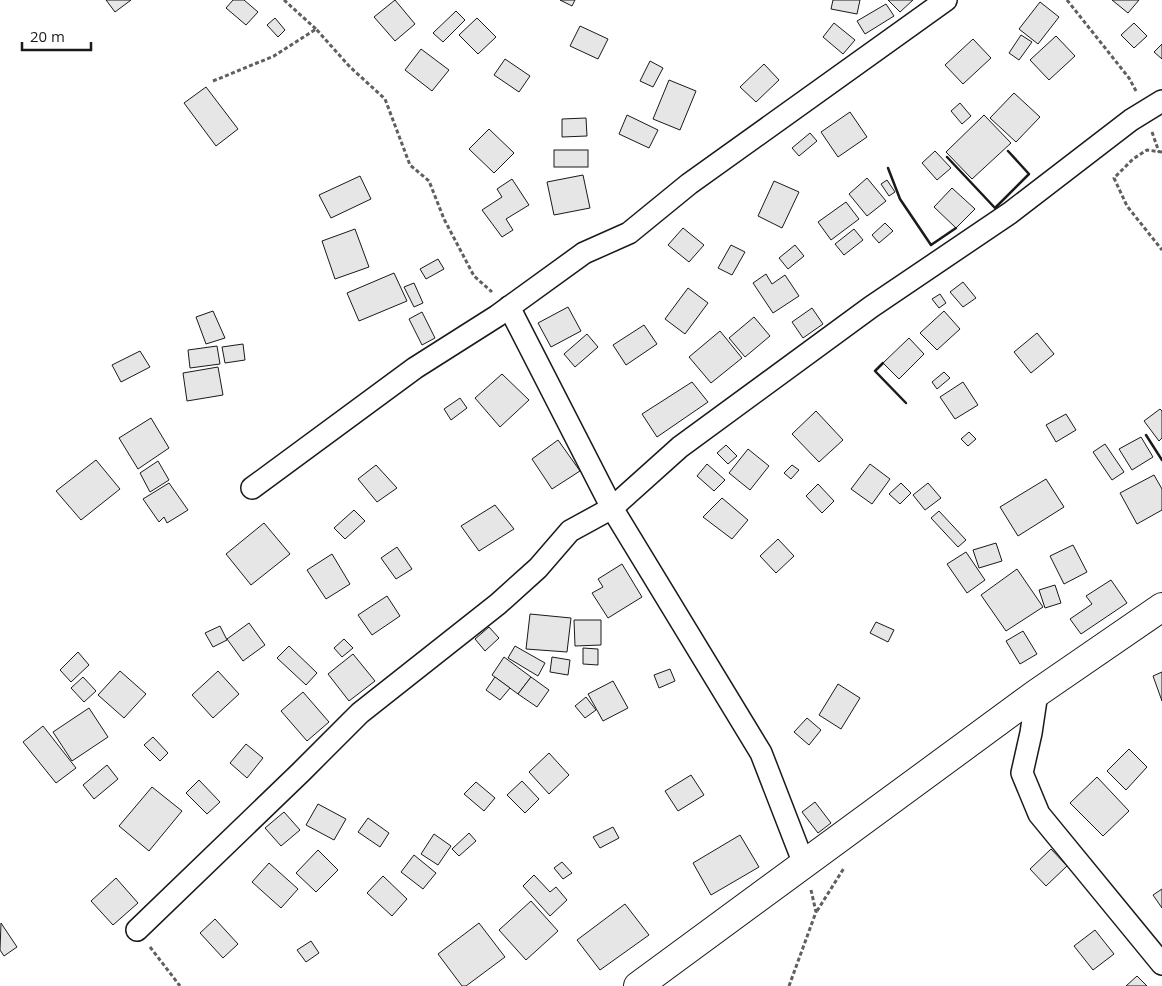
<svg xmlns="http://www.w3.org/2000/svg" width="1162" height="986" viewBox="0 0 1162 986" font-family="'Open Sans',sans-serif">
<rect width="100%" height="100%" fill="#fff"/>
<!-- building -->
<g fill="#e6e6e6" stroke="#1a1a1a">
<polygon points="106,0 131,0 115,12"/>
<polygon points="233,0 244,0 258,12 246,25 226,8"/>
<polygon points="395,0 415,24 395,41 374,17"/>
<polygon points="560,0 575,0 572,6"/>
<polygon points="833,0 860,0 857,14 831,9"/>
<polygon points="888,0 913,0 900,12"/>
<polygon points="1112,0 1139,0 1128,13"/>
<polygon points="1040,2 1059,17 1038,44 1019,29"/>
<polygon points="886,4 894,16 865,34 857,21"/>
<polygon points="456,11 465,20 443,42 433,33"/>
<polygon points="275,18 285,30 278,37 267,25"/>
<polygon points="477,18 496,37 478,54 459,35"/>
<polygon points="834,23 855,40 843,54 823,37"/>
<polygon points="1134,23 1147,36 1134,48 1121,35"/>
<polygon points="580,26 608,39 598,59 570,46"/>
<polygon points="1021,35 1032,42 1019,60 1009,53"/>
<polygon points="1056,36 1075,56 1049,80 1030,60"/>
<polygon points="973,39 991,58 963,84 945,65"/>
<polygon points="1162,44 1162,59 1154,52"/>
<polygon points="421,49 449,70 432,91 405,70"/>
<polygon points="505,59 530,76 519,92 494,75"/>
<polygon points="650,61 663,68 653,87 640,81"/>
<polygon points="764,64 779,80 756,102 740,87"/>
<polygon points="669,80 696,91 680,130 653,119"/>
<polygon points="206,87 238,129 216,146 184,103"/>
<polygon points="1014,93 1040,117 1016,142 990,118"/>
<polygon points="960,103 971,116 962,124 951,111"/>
<polygon points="850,112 867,137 838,157 821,132"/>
<polygon points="627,115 658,130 649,148 619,134"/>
<polygon points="984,115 1011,143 972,179 946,152"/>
<polygon points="586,118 587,136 562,137 562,119"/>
<polygon points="489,129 514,153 494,173 469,149"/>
<polygon points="810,133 817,141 799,156 792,148"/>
<rect x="554" y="150" width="34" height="17"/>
<polygon points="935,151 951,168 937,180 922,163"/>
<polygon points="583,175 590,208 554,215 547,182"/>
<polygon points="360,176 371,199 331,218 319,195"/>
<polygon points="867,178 886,201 867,216 849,194"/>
<polygon points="512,179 529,205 506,219 513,230 502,237 482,210 502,197 497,189"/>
<polygon points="887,180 895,192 889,196 881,184"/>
<polygon points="774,181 799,192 782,228 758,216"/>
<polygon points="952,188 975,209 956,228 934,207"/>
<polygon points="846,202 859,219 831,240 818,222"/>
<polygon points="885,223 893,231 879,243 872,235"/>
<polygon points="683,228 704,245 689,262 668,245"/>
<polygon points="355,229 369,267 335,279 322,241"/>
<polygon points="854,229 863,240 844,255 835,244"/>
<polygon points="731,245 745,252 732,275 718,268"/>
<polygon points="795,245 804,256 788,269 779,258"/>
<polygon points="438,259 444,269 426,279 420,269"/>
<polygon points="394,273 407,301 359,321 347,293"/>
<polygon points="766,274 772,284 785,275 799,296 773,313 753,283"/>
<polygon points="963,282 976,298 963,307 950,292"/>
<polygon points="414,283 423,303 414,307 404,287"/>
<polygon points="688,288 708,303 685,334 665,319"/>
<polygon points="940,294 946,303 939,308 932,299"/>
<polygon points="568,307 581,331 551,347 538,323"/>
<polygon points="812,308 823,324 803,338 792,322"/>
<polygon points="213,311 225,338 206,344 196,317"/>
<polygon points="944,311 960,329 937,350 920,333"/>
<polygon points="422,312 435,338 422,345 409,319"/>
<polygon points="754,317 770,336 745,357 729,338"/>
<polygon points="644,325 657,344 626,365 613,345"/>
<polygon points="720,331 742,358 711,383 689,357"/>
<polygon points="1037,333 1054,354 1031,373 1014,352"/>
<polygon points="587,334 598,347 575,367 564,354"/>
<polygon points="909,338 924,354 899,379 883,363"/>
<polygon points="243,344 245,360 225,363 222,347"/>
<polygon points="217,346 220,364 190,368 188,350"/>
<polygon points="140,351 150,367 121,382 112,365"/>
<polygon points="218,367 223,395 187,401 183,373"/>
<polygon points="944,372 950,378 937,389 932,382"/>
<polygon points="502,374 529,400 500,427 475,398"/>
<polygon points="692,382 708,402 657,437 642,414"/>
<polygon points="963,382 978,405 955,419 940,397"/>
<polygon points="460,398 467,408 451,420 444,409"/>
<polygon points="1160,409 1162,411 1162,438 1159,441 1144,421"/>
<polygon points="816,411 843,440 819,462 792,434"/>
<polygon points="1066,414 1076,430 1056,442 1046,425"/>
<polygon points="151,418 169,448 138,469 119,438"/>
<polygon points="969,432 976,439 968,446 961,439"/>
<polygon points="1141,437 1153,457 1132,470 1119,449"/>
<polygon points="558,440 580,471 552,489 532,459"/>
<polygon points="1105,444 1124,472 1112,480 1093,452"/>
<polygon points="726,445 737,456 728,464 717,453"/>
<polygon points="748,449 769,466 750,490 729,473"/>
<polygon points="96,460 120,489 81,520 56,491"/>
<polygon points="158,461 169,480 150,492 140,473"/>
<polygon points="707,464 725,480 714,491 697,476"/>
<polygon points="870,464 890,479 872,504 851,489"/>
<polygon points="376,465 397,488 377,502 358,479"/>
<polygon points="792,465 799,470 791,479 784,473"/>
<polygon points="1154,475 1162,489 1162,510 1137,524 1120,493"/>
<polygon points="1046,479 1064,507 1018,536 1000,507"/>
<polygon points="169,483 188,510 167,523 164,517 159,522 143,499"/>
<polygon points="901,483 911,493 900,504 889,494"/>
<polygon points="928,483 941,498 925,510 913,495"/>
<polygon points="818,484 834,501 822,513 806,496"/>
<polygon points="722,498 748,520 732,539 703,517"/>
<polygon points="495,505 514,529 479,551 461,526"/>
<polygon points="354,510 365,521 345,539 334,528"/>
<polygon points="939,511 966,540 958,547 931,518"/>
<polygon points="264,523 290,554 251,585 226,554"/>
<polygon points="778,539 794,556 776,573 760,556"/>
<polygon points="996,543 1002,561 979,568 973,550"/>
<polygon points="1073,545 1087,572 1064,584 1050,556"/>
<polygon points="397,547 412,569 396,579 381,558"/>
<polygon points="966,552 985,580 967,593 947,564"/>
<polygon points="332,554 350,584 326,599 307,570"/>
<polygon points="622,564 642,597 608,618 592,593 603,587 598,579"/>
<polygon points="1017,569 1043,607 1006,631 981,595"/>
<polygon points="1111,580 1127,603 1081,634 1070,619 1092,604 1086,596"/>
<polygon points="1055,585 1061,603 1045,608 1039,590"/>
<polygon points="387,596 400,616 372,635 358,615"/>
<polygon points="530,614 571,618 567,652 526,649"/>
<polygon points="574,620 601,620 601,645 575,646"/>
<polygon points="876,622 894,630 888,642 870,633"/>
<polygon points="249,623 265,645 243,661 227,639"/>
<polygon points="220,626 227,640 213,647 205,633"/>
<polygon points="489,627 499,638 485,651 475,639"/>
<polygon points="1023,631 1037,654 1020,664 1006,641"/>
<polygon points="344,639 353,648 342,657 334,648"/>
<polygon points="289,646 317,673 306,685 277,658"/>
<polygon points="515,646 545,663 538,676 508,658"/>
<polygon points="583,648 598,649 598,665 583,664"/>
<polygon points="78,652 89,665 71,682 60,670"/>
<polygon points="353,654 375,681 349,701 328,674"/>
<polygon points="504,657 531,677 518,694 492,675"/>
<polygon points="552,657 570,660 568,675 550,672"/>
<polygon points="670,669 675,681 659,688 654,675"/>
<polygon points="120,671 146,694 124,718 98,695"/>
<polygon points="218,671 239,694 213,718 192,695"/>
<polygon points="1162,672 1162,701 1153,676"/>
<polygon points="83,677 96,691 84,702 71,688"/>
<polygon points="495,677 510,688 500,700 486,690"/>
<polygon points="531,677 549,690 537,707 518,694"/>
<polygon points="613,681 628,708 603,721 588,694"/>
<polygon points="838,684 860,698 841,729 819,715"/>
<polygon points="303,692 329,722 307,741 281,711"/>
<polygon points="586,697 596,710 585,718 575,706"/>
<polygon points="89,708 108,737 72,761 53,732"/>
<polygon points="807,718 821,730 809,745 794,732"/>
<polygon points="43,726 76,768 56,783 23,742"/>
<polygon points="153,737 168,753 160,761 144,745"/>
<polygon points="246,744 263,758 247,778 230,763"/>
<polygon points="1129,749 1147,767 1126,790 1107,771"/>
<polygon points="549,753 569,775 549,794 529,772"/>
<polygon points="107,765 118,779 94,799 83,785"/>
<polygon points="691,775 704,795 678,811 665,791"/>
<polygon points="1097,777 1129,811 1103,836 1070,803"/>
<polygon points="199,780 220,802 207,814 186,793"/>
<polygon points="522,781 539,799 525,813 507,795"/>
<polygon points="476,782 495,798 484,811 464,794"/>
<polygon points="152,787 182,811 149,851 119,826"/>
<polygon points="815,802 831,823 818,833 802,812"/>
<polygon points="318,804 346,819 334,840 306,825"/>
<polygon points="284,812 300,830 281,846 265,828"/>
<polygon points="368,818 389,833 380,847 358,832"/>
<polygon points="613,827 619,838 600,848 593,837"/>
<polygon points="469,833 476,841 459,856 452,849"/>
<polygon points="434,834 451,846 438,865 421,854"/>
<polygon points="740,835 759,867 711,895 693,863"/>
<polygon points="1051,849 1067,866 1046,886 1030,869"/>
<polygon points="318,850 338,870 316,892 296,873"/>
<polygon points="414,855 436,873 423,889 401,872"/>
<polygon points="562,862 572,873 563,879 554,868"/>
<polygon points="269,863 298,889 281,908 252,882"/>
<polygon points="534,875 550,892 556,887 567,900 550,916 523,886"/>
<polygon points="383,876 407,899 392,916 367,893"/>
<polygon points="116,878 138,903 113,925 91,901"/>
<polygon points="1162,889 1162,908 1153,895"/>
<polygon points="531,901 558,931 526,960 499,930"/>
<polygon points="625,904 649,935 600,970 577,940"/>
<polygon points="215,919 238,944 223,958 200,933"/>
<polygon points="1,923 17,947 4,956 0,950"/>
<polygon points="479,923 505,957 466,986 462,986 438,954"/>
<polygon points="1095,930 1114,954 1093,970 1074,946"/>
<polygon points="311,941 319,953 306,962 297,950"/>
<polygon points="1137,976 1147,986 1126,986"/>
</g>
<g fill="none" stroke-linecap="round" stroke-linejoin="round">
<!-- minor casing -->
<g stroke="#1a1a1a" stroke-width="24">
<g id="minor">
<polyline points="509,307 612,508 761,753 804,864"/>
<polyline points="252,488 415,368 497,316 584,253 629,233 689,184 946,0"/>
<polyline points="1037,693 1031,733 1022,773 1039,814 1162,964"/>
<polyline points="137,930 301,772 360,713 498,604 538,568 570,531 612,508 680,447 871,307 1010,213 1131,120 1162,101"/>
</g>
</g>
<!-- primary casing -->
<g stroke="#1a1a1a" stroke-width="30">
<polyline id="primary" points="638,986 1037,693 1162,607"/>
</g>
<!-- path -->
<g stroke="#5f5f5f" stroke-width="3" stroke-dasharray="4 2.5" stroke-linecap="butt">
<polyline points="284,0 316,29"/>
<polyline points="1067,0 1129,78 1136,91"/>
<polyline points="213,81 274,56 316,29 350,67 385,99 410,165 429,181 444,219 474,276 492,292"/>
<polyline points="1152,132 1159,152"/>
<polyline points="1162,152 1147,150 1133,159 1114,178 1127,206 1162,250"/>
<polyline points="817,911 844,868"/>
<polyline points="150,947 180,986"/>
<polyline points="789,986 816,912 811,890"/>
</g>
<!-- minor -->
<use href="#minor" stroke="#fff" stroke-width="21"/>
<!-- primary -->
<use href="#primary" stroke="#fff" stroke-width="28"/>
<!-- wall -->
<g stroke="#1a1a1a" stroke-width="2.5">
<polyline points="947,157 995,208 1029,174 1008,151"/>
<polyline points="888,168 900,199 931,245 956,228"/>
<polyline points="883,363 875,371 906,403"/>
<polyline points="1146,435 1162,460"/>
</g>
</g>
<!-- scale -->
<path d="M22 42v8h69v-8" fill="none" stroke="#1a1a1a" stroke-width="2.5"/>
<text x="30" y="42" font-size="15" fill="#1a1a1a" stroke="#ffffff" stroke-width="4" paint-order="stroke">20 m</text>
</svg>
